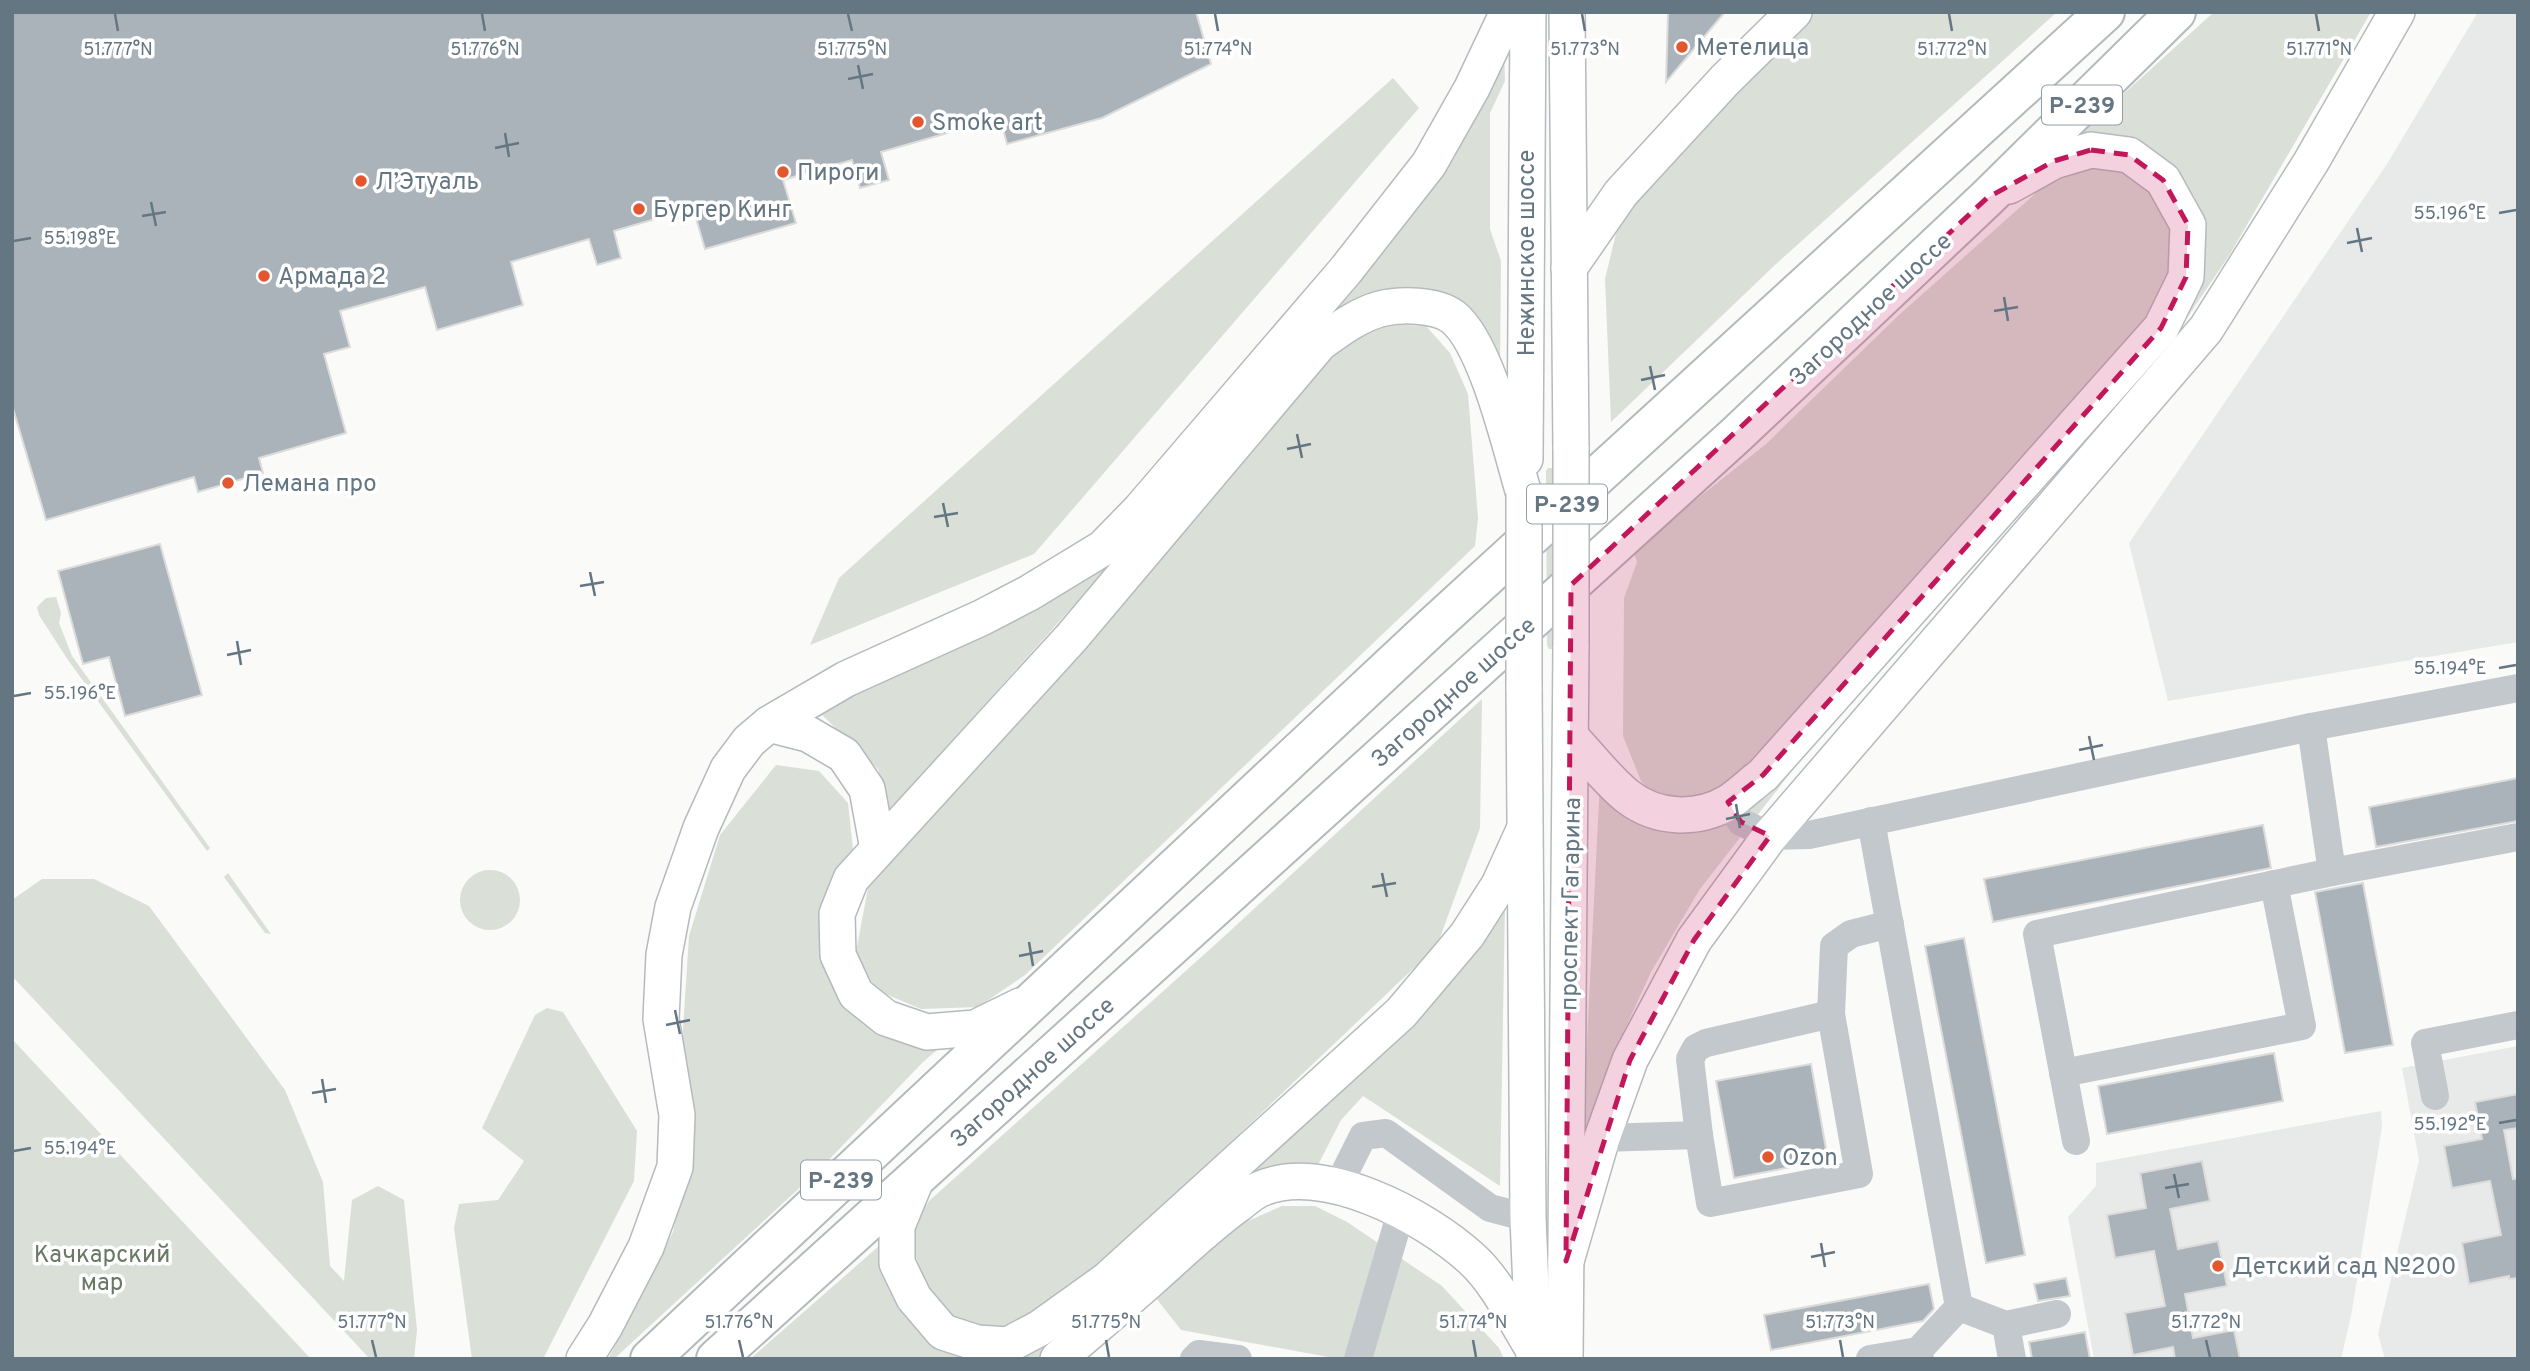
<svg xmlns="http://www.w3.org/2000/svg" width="2530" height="1371" viewBox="0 0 2530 1371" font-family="Overpass,sans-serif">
<rect width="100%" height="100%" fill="#fafaf8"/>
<!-- built -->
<g fill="#e8e9e9">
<polygon points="2478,12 2518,12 2518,642 2168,701 2129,543 2387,164"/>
<polygon points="2518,1046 2518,1359 2385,1359 2378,1334 2419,1160 2402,1068"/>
<polygon points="2381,1111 2382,1127 2351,1316 2341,1359 2094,1359 2068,1217 2096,1186 2096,1163"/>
</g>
<!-- green -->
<g fill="#dadfd7">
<polygon points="1811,12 2057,12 1776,264 1611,422 1605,279 1621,213"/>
<polygon points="2214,12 2371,12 2230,254 2158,361 2008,526 1795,767 1700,889 1651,972 1610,1062 1582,1141 1600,781 1718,819 2203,267 2195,198 2168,163 2127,136 2077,136"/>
<polygon points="1504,49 1505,81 1490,113 1490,229 1501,261 1500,374 1397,290 1154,516 889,811 878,769 818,711 1089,570"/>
<polygon points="1393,78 1419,108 1034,554 810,645 839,578"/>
<polygon points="2098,166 2137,177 2168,209 2177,266 2156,313 1739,779 1700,803 1660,802 1641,781 1623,736 1624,598 1637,562 1633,550 1766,444 1899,315 2046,184"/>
<polygon points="1385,324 1426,326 1450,353 1468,394 1478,518 1475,546 1025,975 978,1007 921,1009 876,990 856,952 868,888 1221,486 1340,346"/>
<polygon points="1548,468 1552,468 1553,472 1552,649 1549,649 1547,645 1546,471"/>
<polygon points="56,597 61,613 59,623 72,656 210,848 207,851 68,660 39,615 37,607 46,598"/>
<polygon points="1482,699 1480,828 1437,946 1232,1141 1053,1306 997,1332 955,1320 929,1293 915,1255 915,1223 929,1201 1218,942"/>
<polygon points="776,765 819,771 848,803 854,858 824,907 820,940 838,989 859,1018 896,1041 945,1043 923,1062 819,1170 614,1359 608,1359 673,1232 694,1126 682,1045 689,936 720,835"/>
<circle cx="490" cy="900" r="30"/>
<polygon points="228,873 271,934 265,933 224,877"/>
<polygon points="42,879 94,879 149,906 285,1090 323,1182 330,1266 344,1281 352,1200 378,1186 404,1200 417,1330 414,1359 370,1359 12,976 12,900"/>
<polygon points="1505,903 1500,1186 1363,1096 1341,1120 1319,1163 1306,1169 1266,1169 1225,1194 1083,1327 1040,1359 750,1359 879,1246 885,1281 933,1341 1012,1356"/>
<polygon points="547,1008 563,1012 637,1131 634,1181 543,1359 472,1359 454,1228 459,1204 498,1200 524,1161 482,1128 535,1015"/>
<polygon points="12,1039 311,1359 12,1359"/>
<polygon points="1282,1206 1315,1206 1347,1222 1442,1286 1499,1348 1504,1359 1339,1359 1181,1330 1156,1298 1241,1224"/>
</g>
<!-- building -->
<g fill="#aab3b9" stroke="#dcdcda" stroke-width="2">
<polygon points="12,12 1196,12 1211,64 1102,118 1007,144 1000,118 881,152 889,180 860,188 852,160 783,180 796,223 705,249 693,208 614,231 621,258 597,265 589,239 511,262 523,305 437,330 425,287 340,311 350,347 324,354 346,433 259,458 263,473 198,492 194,477 46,520 12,405"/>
<polygon points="1668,12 1725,12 1666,82"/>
<polygon points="160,544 202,695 125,716 109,657 83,664 58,571"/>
<polygon points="2518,778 2518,821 2376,847 2369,807"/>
<polygon points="2263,825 2271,868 1993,922 1984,879"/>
<polygon points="2363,883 2393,1045 2345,1053 2315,892"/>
<polygon points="1964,938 2025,1255 1986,1263 1925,946"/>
<polygon points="2274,1053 2283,1101 2107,1134 2098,1086"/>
<polygon points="1811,1064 1828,1160 1734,1178 1716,1081"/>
<polygon points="2518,1094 2518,1128 2504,1130 2513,1179 2518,1178 2518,1278 2509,1279 2509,1276 2469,1284 2462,1243 2501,1235 2490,1181 2452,1188 2444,1146 2482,1139 2475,1102"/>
<polygon points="2202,1161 2210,1201 2170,1209 2178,1249 2218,1241 2227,1286 2185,1294 2193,1338 2234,1330 2240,1359 2175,1359 2173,1347 2133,1355 2125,1313 2165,1306 2154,1251 2115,1258 2107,1215 2146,1208 2140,1173"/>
<polygon points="2066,1278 2070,1296 2038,1301 2034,1284"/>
<polygon points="1929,1284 1934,1309 1923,1321 1771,1350 1764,1315"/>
<polygon points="2085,1332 2090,1359 2032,1359 2029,1342"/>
</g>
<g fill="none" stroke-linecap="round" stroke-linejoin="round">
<!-- major casing -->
<g stroke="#b5babe" stroke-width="38">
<g id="major">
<polyline points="1567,12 1571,449"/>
<polyline points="1569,268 1621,193 1725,80 1794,12"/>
<polyline points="1525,459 1528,12"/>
<polyline points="1524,687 1528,1218 1534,1359"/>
<polyline points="769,724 808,734 844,755 867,789 878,849"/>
<path d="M1571 737C1589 756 1607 780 1627 796 1656 819 1697 821 1729 802 1741 794 1752 783 1763 775L2161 328 2186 277 2188 225 2163 180 2129 155 2091 150 2054 161 2009 186"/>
<path d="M1020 1006 975 1028 927 1032 886 1018 856 994 838 955 837 914 851 879 1071 638 1320 343C1338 330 1358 315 1380 309 1400 304 1436 304 1453 317 1487 344 1511 451 1524 494"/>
<polyline points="918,1175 897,1226 897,1263 914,1298 943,1332 977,1343 1008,1345 1040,1328 1107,1280 1401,1013 1467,935 1499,885 1524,830"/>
<polyline points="1566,1261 1602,1138 1630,1060 1694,940 1770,836 2206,329 2311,162 2397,12"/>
<polyline points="584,1359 605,1326 646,1247 675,1167 677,1115 661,1019 664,955 673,907 701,828 728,769 749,741 769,724 846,679 981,618 1029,593 1103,548 1140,510 1346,270 1429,164 1472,88 1508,12"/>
<path d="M1058 1359C1089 1332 1121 1306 1151 1279 1179 1254 1206 1228 1236 1206 1243 1201 1250 1194 1258 1190 1321 1160 1425 1216 1472 1259 1497 1282 1514 1318 1532 1347"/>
<polyline points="1565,1359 1571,646"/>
</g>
</g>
<!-- highway casing -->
<g stroke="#b4b9bd" stroke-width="42">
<g id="highway">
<polyline points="650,1359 1432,627 2105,12"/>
<polyline points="716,1359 1736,435 1987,198 2176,12"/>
</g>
</g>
<!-- minor -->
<g stroke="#c3c8cc" stroke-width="28">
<polyline points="2311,727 2332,872 2518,837"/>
<polyline points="1728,802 1741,822 1770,836 1809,835 2311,727 2518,688"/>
<polyline points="1871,821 1959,1307 1918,1351 1920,1359"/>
<polyline points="2063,1073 2302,1026 2274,884"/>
<polyline points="2435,1096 2425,1043 2518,1025"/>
<polyline points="1699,1135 1710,1203 1859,1174 1831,1014"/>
<polyline points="1602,1138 1699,1135 1690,1059 1696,1048 1706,1043 1831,1014 1834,946 1851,934 1890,924"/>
<polyline points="2076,1141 2037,934 2332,872"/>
<polyline points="1348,1189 1346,1170 1363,1136 1386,1133 1490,1208 1528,1218"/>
<polyline points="1959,1307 2006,1325 2012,1359"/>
<polyline points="2006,1325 2057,1314"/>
<polyline points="1194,1359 1199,1354 1238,1359"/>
<polyline points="1358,1359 1401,1212"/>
<polyline points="1870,1359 1918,1351"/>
</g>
<!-- major -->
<use href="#major" stroke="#fff" stroke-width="35"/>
<!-- highway -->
<use href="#highway" stroke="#fff" stroke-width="38"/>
<!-- major-bridge casing -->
<g stroke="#b5babe" stroke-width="38" stroke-linecap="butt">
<g id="major-bridge">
<polyline points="1571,449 1571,646"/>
<polyline points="1524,687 1524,494"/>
</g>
</g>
<!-- major-bridge -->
<use href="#major-bridge" stroke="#fff" stroke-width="35"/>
</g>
<!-- marked area -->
<path fill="#c2185b" fill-opacity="0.2" stroke="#c2185b" stroke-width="5" stroke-dasharray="14 9" stroke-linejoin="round" d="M2091 150 2129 155 2163 180 2188 225 2186 277 2161 328 1763 775 1728 802 1741 822 1770 836 1694 940 1630 1060 1566 1261 1571 585 1987 198 2054 161Z"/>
<!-- ticks -->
<path fill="none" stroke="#657683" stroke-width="2.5" d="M115 14 118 31M482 14 485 31M848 14 852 31M1215 14 1218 31M1582 14 1585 31M1949 14 1952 31M2316 14 2319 31M858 65 863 89M848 79 873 74M505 133 509 157M495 148 519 143M151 202 156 226M2499 213 2516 210M142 216 166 212M2357 228 2362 252M14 241 31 238M2347 243 2372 238M2004 297 2008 321M1994 311 2018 307M1650 366 1655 390M1641 380 1665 375M1297 434 1302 458M1287 449 1311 444M943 503 948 527M934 517 958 513M590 572 595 596M580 586 604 582M237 641 241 665M227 655 251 650M2499 668 2516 665M14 696 31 693M2089 736 2094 760M2079 750 2103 745M1736 804 1740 828M1726 819 1750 814M1382 873 1387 897M1372 887 1396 883M1029 942 1033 966M1019 956 1043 951M675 1010 680 1034M666 1025 690 1020M322 1079 326 1103M312 1093 336 1089M2499 1123 2516 1120M14 1151 31 1148M2174 1174 2179 1198M2165 1188 2189 1184M1821 1243 1825 1267M1811 1257 1835 1252M372 1340 376 1357M739 1340 743 1357M1106 1340 1109 1357M1473 1340 1476 1357M1840 1340 1843 1357M2206 1340 2210 1357"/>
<!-- markers -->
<g fill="#e4572e" stroke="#fff" stroke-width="2.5">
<circle cx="1682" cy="47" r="7"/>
<circle cx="918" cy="122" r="7"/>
<circle cx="783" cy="172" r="7"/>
<circle cx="361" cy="181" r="7"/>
<circle cx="639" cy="209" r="7"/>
<circle cx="264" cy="276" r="7"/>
<circle cx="228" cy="483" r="7"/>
<circle cx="1768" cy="1157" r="7"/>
<circle cx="2218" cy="1266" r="7"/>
</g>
<g text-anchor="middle" stroke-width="7" stroke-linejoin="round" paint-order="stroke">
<!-- shield labels -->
<g fill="#fff" stroke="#939fa8" stroke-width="2">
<rect x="2042" y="85.5" width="80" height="39" rx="5"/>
<rect x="1527" y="484.5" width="80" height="39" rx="5"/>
<rect x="801" y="1160.5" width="80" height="39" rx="5"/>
</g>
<g font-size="23" font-weight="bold" fill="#657683">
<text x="2082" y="113">Р-239</text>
<text x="1567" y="512">Р-239</text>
<text x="841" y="1188">Р-239</text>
</g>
<!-- poi labels -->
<g font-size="24" fill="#657683" stroke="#fff" text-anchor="start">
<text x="1696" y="55">Метелица</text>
<text x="932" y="130">Smoke art</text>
<text x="797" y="180">Пироги</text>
<text x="375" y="189">Л’Этуаль</text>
<text x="653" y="217">Бургер Кинг</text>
<text x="278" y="284">Армада 2</text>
<text x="242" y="491">Лемана про</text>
<text x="1782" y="1165">Ozon</text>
<text x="2232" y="1274">Детский сад №200</text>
</g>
<!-- street labels -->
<g font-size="24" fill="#657683" stroke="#fff">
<text transform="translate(1526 253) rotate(-90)" y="8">Нежинское шоссе</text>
<text transform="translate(1870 309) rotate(-43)" y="8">Загородное шоссе</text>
<text transform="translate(1453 692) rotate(-42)" y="8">Загородное шоссе</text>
<text transform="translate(1570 904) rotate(-89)" y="8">проспект Гагарина</text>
<text transform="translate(1032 1072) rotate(-42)" y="8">Загородное шоссе</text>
</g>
<!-- park labels -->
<g font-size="24" fill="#687a64" stroke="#fff">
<text x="102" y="1262">Качкарский<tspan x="102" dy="28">мар</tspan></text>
</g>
</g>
<g font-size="18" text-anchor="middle" fill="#657683" stroke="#fff" stroke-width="7" stroke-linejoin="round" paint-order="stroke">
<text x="118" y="55">51.777°N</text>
<text x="485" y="55">51.776°N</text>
<text x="852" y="55">51.775°N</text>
<text x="1218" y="55">51.774°N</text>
<text x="1585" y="55">51.773°N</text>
<text x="1952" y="55">51.772°N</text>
<text x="2319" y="55">51.771°N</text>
<text x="2450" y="219">55.196°E</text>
<text x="80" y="244">55.198°E</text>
<text x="2450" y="674">55.194°E</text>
<text x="80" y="699">55.196°E</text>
<text x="2450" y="1130">55.192°E</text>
<text x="80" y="1154">55.194°E</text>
<text x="372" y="1328">51.777°N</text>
<text x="739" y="1328">51.776°N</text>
<text x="1106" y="1328">51.775°N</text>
<text x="1473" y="1328">51.774°N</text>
<text x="1840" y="1328">51.773°N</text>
<text x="2206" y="1328">51.772°N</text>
</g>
<!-- border -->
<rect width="2530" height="1371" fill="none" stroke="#657683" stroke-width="28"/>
</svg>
